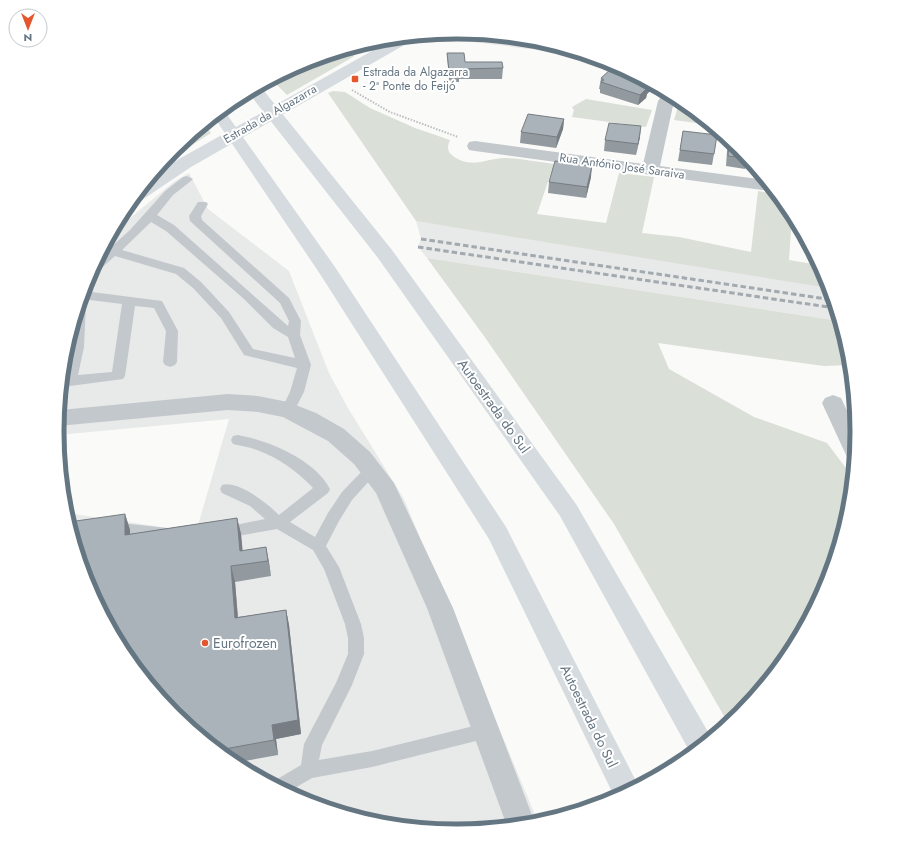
<svg xmlns="http://www.w3.org/2000/svg" width="914" height="863" viewBox="0 0 914 863" font-family="Jost,sans-serif">
<rect width="100%" height="100%" fill="#fafaf8"/>
<!-- built -->
<g fill="#e8e9e9">
<polygon points="457,32 535,40 588,56 430,37 436,34"/>
<polygon points="189,173 208,209 289,271 329,373 348,408 404,499 538,822 457,831 379,823 304,800 235,764 174,714 88,584 66,513 196,532 229,419 58,435 65,353 88,278 113,232 175,181"/>
<polygon points="416,221 640,254 828,285 839,321 427,258 418,247 421,239"/>
</g>
<!-- green -->
<g fill="#dadfd7">
<polygon points="360,45 353,57 287,95 272,80 304,62"/>
<path d="M333 91 345 92 370 108 415 128 450 140C447 146 447 152 453 156 472 170 488 157 507 158 523 159 538 162 554 164L537 214 606 223 619 173 654 177 642 233 679 237 751 252 758 191 776 194 792 215 789 260 819 265 829 288 416 221 328 93Z"/>
<polygon points="586,99 652,110 646,127 572,117 574,110 572,107"/>
<polygon points="679,103 685,104 711,125 674,120"/>
<polygon points="204,125 211,133 162,164 175,149"/>
<polygon points="427,258 839,321 849,354 850,365 824,366 658,343 669,369 754,417 827,443 852,476 849,510 826,585 789,654 739,714 728,723 614,524 484,336"/>
</g>
<g fill="none" stroke-linecap="round" stroke-linejoin="round">
<!-- path -->
<g stroke="#bbbfc2" stroke-width="2" stroke-dasharray="1.5 1.5" stroke-linecap="butt">
<polyline points="321,57 325,63"/>
<polyline points="352,90 390,112 458,137"/>
</g>
<!-- service -->
<g fill="#c3c8cc" fill-rule="evenodd">
<path d="M187 176 193 179 191 181 173 195 157 215 174 225 288 326 289 321 280 303 190 221 189 216 198 202H206L208 204 201 216 202 220 289 298 301 321 300 335 311 365 304 392 293 413 288 415 283 413 281 410 290 392 297 368 244 355 221 318 193 288 176 274 115 256 97 272H91L100 257 130 230 165 191 183 177ZM151 222 166 231 244 299 273 328 288 337 295 358 253 349 229 312 201 282 184 268 122 250Z"/>
<polygon points="84,291 162,301 178,331 177,362 175,365 170,367 165,365 163,362 166,331 154,308 135,306 125,376 123,379 70,386 65,384 63,381 70,347 72,332 81,300 84,301 86,304 84,347 78,375 112,372 122,304 82,299"/>
<path d="M238 435C269 441 314 459 330 489L328 493 290 522 315 537 328 513 342 492 367 466 372 465 377 466 379 470 352 500 339 521 326 546 339 567 361 624 364 638V654L352 685 322 745 319 760 372 751 486 723 492 725 495 731 492 737 372 767 312 778 288 792 272 784 274 781 301 765 304 744 336 683 348 654V638L345 624 324 569 313 550 277 529 221 539 216 537 213 533 216 529 265 519 250 506 222 493 220 489 222 485C238 480 268 504 279 515L313 488C298 472 279 458 257 450 249 447 241 446 233 444L231 440 233 436Z"/>
<polygon points="112,522 167,528 172,530 175,534 172,538 167,540 112,534 107,532 104,528 107,524"/>
</g>
<!-- minor -->
<g fill="#c3c8cc" fill-rule="evenodd">
<polygon points="664,92 676,98 674,101 660,166 765,180 773,190 769,191 475,151 469,150 467,146 469,142 475,141 643,164 658,101"/>
<polygon points="228,394 258,396 288,402 316,413 344,429 370,452 394,483 453,608 535,823 507,826 427,608 376,493 354,464 328,441 283,417 258,412 228,410 58,426 60,410"/>
<polygon points="833,395 841,398 856,430 854,459 847,457 822,403 825,398"/>
</g>
<!-- secondary -->
<polygon fill="#d6dbdf" fill-rule="evenodd" points="415,36 413,40 191,167 142,200 132,200 150,178 179,159 395,38"/>
<!-- motorway -->
<g fill="#d6dbdf" fill-rule="evenodd">
<polygon points="260,86 392,250 576,504 711,737 691,754 560,516 378,258 248,92"/>
<polygon points="223,109 335,267 506,527 638,785 615,798 489,539 320,274 214,117"/>
</g>
<!-- rail -->
<g stroke="#a2aab0" stroke-width="3" stroke-dasharray="5.5 3" stroke-linecap="butt">
<polyline points="421,239 833,300"/>
<polyline points="418,247 835,308"/>
</g>
</g>
<!-- wall -->
<g fill="#929a9f">
<polygon points="447,53 465,62 503,68 502,79 459,79 459,82 449,82"/>
<polygon points="618,67 655,86 647,94 646,98 638,105 600,93 600,89 599,89 601,78 614,70"/>
<polygon points="564,119 563,129 556,148 520,143 521,132"/>
<polygon points="683,131 714,154 712,165 678,161"/>
<polygon points="640,137 636,155 604,151 605,140"/>
<polygon points="729,141 740,149 755,168 746,167 745,169 726,166 727,151"/>
<polygon points="591,177 586,198 548,193 549,182"/>
<polygon points="125,514 130,530 130,534 237,518 241,534 242,551 266,547 269,563 271,576 235,582 238,617 286,610 289,625 301,734 276,739 278,755 234,763 174,714"/>
</g>
<!-- shaded-wall -->
<g fill="#777d82">
<polygon points="649,83 655,86 647,94 646,98 638,105 640,95 645,86"/>
<polygon points="564,119 563,129 556,148 557,137"/>
<polygon points="641,126 640,137 636,155 638,144"/>
<polygon points="592,166 591,177 586,198 587,187"/>
<polygon points="125,514 130,530 130,551 125,535"/>
<polygon points="237,518 241,534 244,564 240,551"/>
<polygon points="266,547 269,563 271,576 268,561"/>
<polygon points="231,566 235,582 239,633 235,618"/>
<polygon points="286,610 289,625 301,734 276,739 278,755 274,740 272,725"/>
</g>
<!-- building -->
<g fill="#aab3b9" stroke="#777d82">
<polygon points="447,53 464,53 465,62 502,62 503,68 459,69 459,71 449,71"/>
<polygon points="618,67 649,83 645,86 648,87 640,95 601,82 604,80 601,78 611,69 614,70"/>
<polygon points="528,114 564,119 557,137 521,132"/>
<polygon points="609,123 641,126 638,144 605,140"/>
<polygon points="683,131 717,135 714,154 680,150"/>
<polygon points="729,141 740,149 747,158 728,156"/>
<polygon points="555,161 592,166 587,187 549,182"/>
<polygon points="125,514 125,535 237,518 240,551 266,547 268,561 231,566 235,618 286,610 298,720 272,725 274,740 219,750 174,714 125,653 88,584 69,522"/>
</g>
<!-- markers -->
<g fill="#e4572e" stroke="#fff" stroke-width="1.5">
<rect x="351" y="75" width="8" height="8" rx="2"/>
<circle cx="205" cy="643" r="4"/>
</g>
<g text-anchor="middle" stroke-width="4" stroke-linejoin="round" paint-order="stroke">
<!-- far-poi labels -->
<g font-size="12" fill="#657683" stroke="#fff" text-anchor="start">
<text x="363" y="76">Estrada da Algazarra<tspan x="363" dy="14">- 2ª Ponte do Feijó</tspan></text>
</g>
<!-- far-street labels -->
<g font-size="12" fill="#657683" stroke="#fff">
<text transform="translate(270 114) rotate(-30)" y="4">Estrada da Algazarra</text>
<text transform="translate(622 166) rotate(8)" y="4">Rua António José Saraiva</text>
</g>
<!-- street labels -->
<g font-size="14" fill="#657683" stroke="#fff">
<text transform="translate(494 406) rotate(54)" y="5">Autoestrada do Sul</text>
<text transform="translate(589 716) rotate(64)" y="5">Autoestrada do Sul</text>
</g>
<!-- poi labels -->
<g font-size="14" fill="#657683" stroke="#fff" text-anchor="start">
<text x="213" y="648">Eurofrozen</text>
</g>
</g>
<!-- crop -->
<path d="M0 0H914V863H0ZM456 39H458A392 392 0 0 1 850 431V432A392 392 0 0 1 458 824H456A392 392 0 0 1 64 432V431A392 392 0 0 1 456 39Z" fill="#fff" fill-rule="evenodd"/>
<path fill="none" stroke="#657683" stroke-width="5" d="M456 39H458A392 392 0 0 1 850 431V432A392 392 0 0 1 458 824H456A392 392 0 0 1 64 432V431A392 392 0 0 1 456 39Z"/>
<!-- north arrow -->
<g transform="translate(28 28) rotate(180)"><circle r="19" fill="#ffffff" stroke="#c1c8cd"/>
<path d="M0-3L7 15L0 10L-7 15Z" fill="#e4572e"/>
<text y="-6" font-size="11" font-weight="bold" text-anchor="middle" fill="#657683">N</text>
</g>
</svg>
